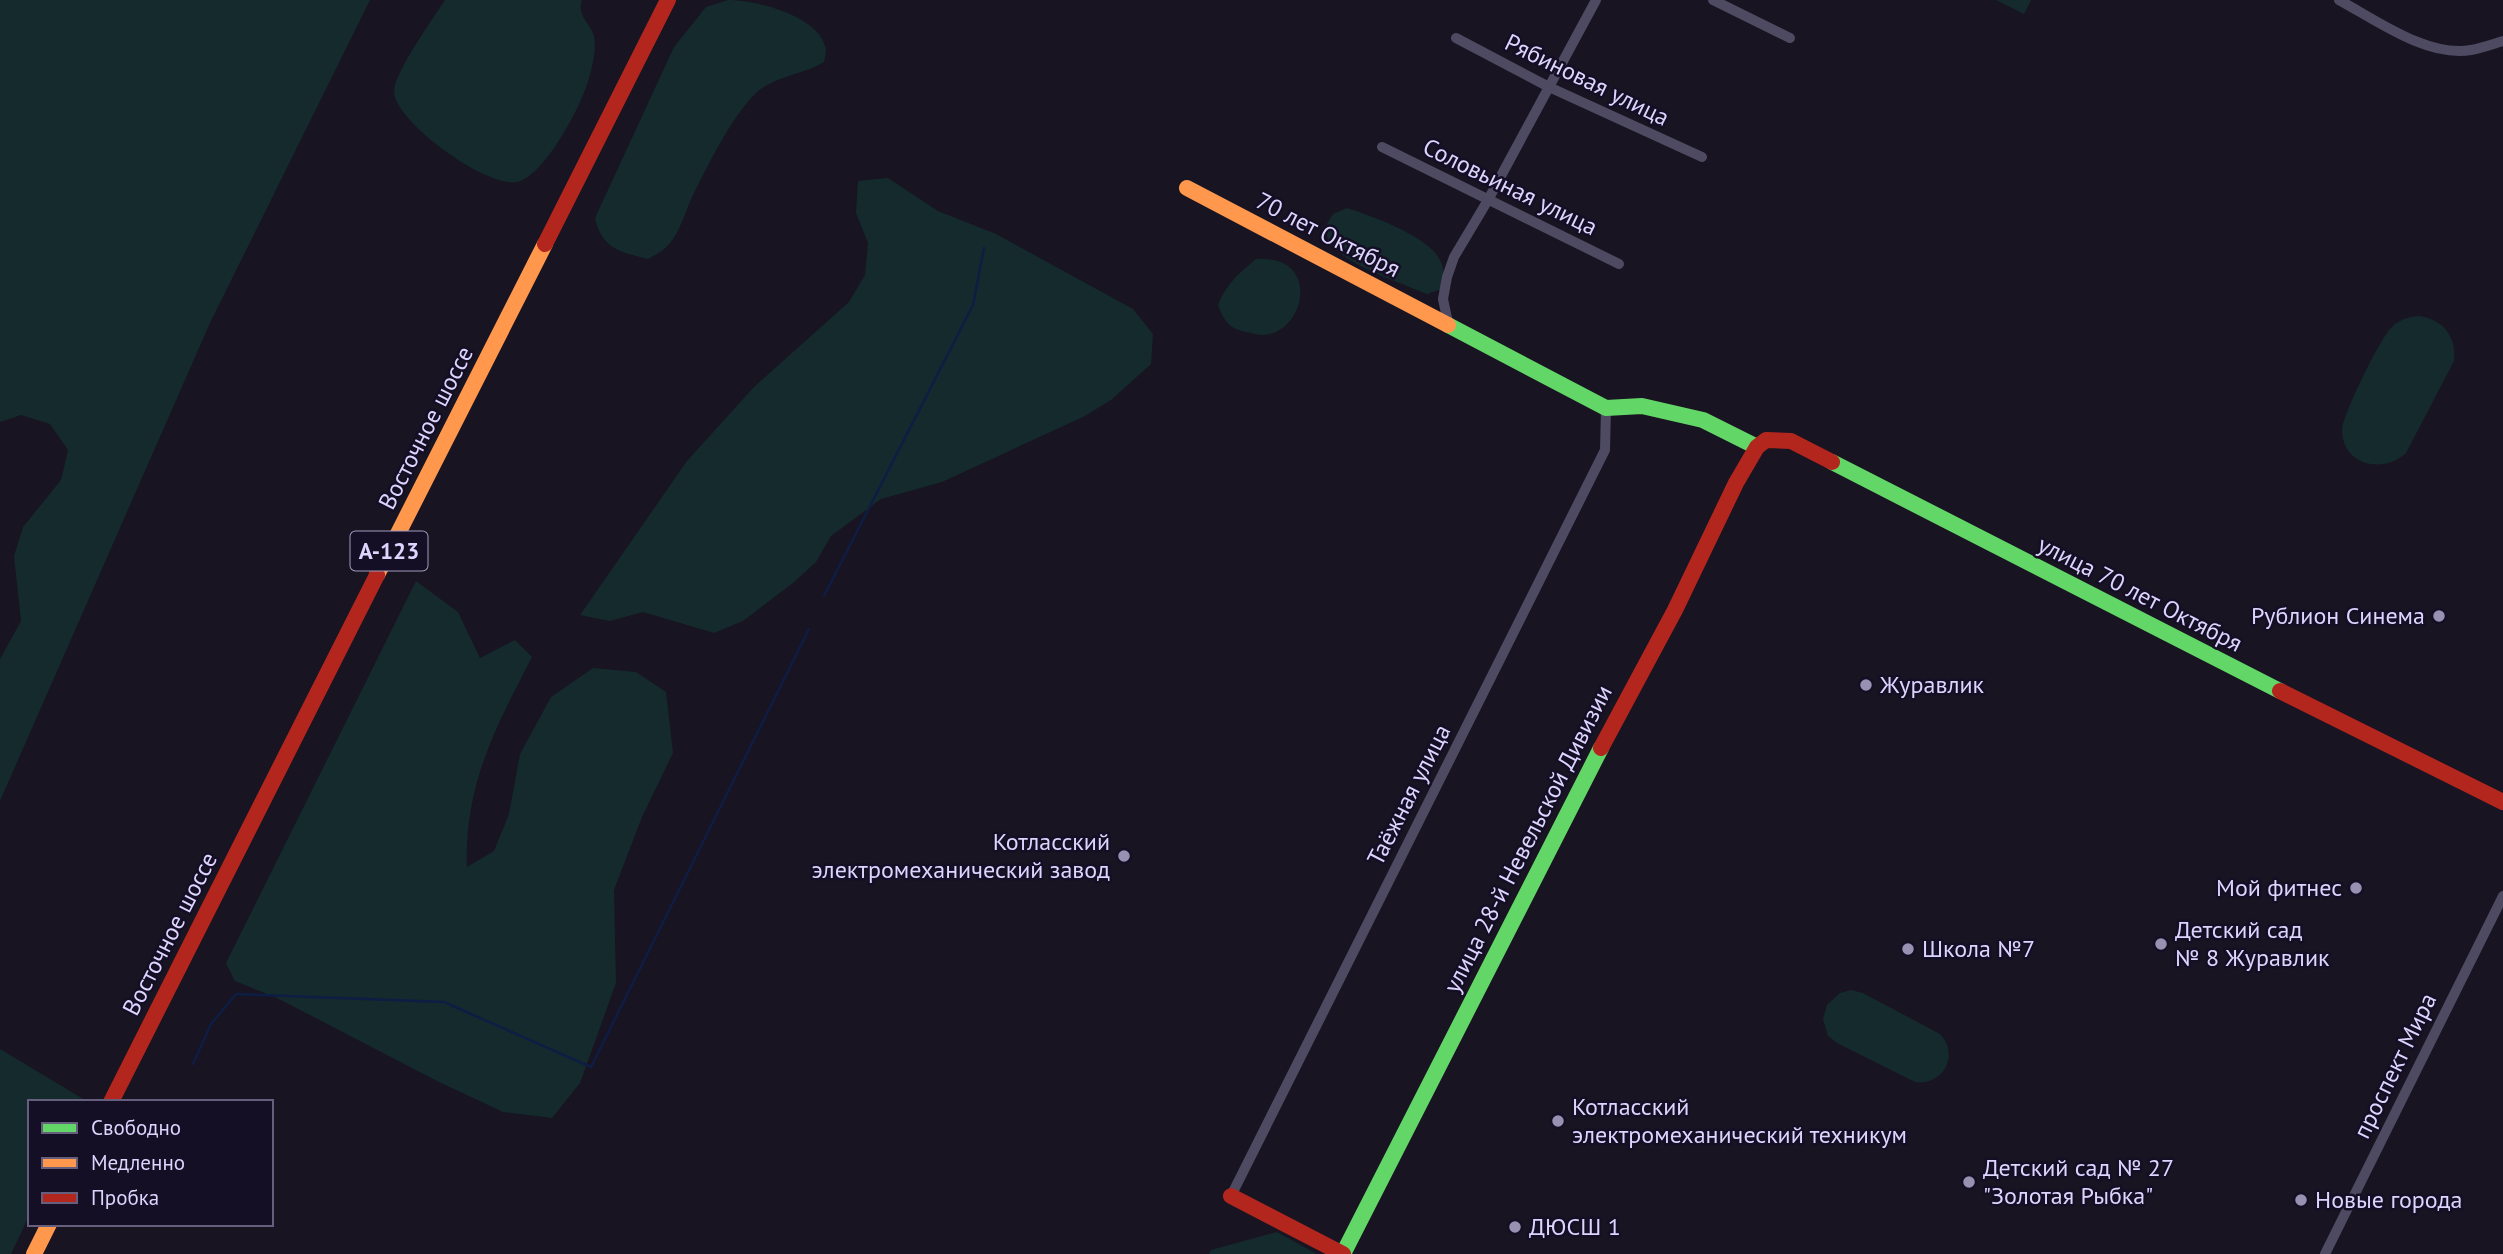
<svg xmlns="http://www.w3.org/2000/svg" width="2503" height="1254" viewBox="0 0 2503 1254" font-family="'PT Sans',sans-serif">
<rect width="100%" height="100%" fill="#181421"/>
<!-- green -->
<g fill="#142a2d">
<polygon points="0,0 370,0 210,323 0,801 0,659 21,621 14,556 23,527 61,480 68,450 50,424 21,415 0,422"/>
<path d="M445 0H582C577 14 588 22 593 33 599 47 589 82 583 95 574 118 542 177 517 182 487 188 396 123 394 92 394 72 433 19 445 0Z"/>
<path d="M728 0C755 0 817 15 825 46 827 50 825 57 824 62 803 75 774 76 756 93 732 116 708 165 693 195 686 209 682 226 673 239 667 249 657 254 648 259 620 252 602 249 595 218L674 47 706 7Z"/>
<polygon points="1996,0 2031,0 2024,14"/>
<polygon points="888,178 938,211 996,234 1133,309 1153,334 1151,364 1111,400 1085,416 942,482 881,499 831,536 816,562 793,583 743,621 714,633 643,612 610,621 580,615 687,461 754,387 849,302 865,275 868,243 856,213 858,181"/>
<path d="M1347 208C1372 216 1431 237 1441 262 1445 271 1443 279 1442 289L1427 294C1401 283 1346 265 1330 243 1327 239 1327 232 1325 227L1333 214Z"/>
<path d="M1256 259C1265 259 1275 259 1283 263 1316 279 1298 334 1263 335 1258 335 1252 333 1247 332 1229 329 1224 321 1218 305 1226 284 1239 273 1256 259Z"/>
<path d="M2419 316C2443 319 2457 337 2454 361L2406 453C2384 474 2343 466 2342 431 2342 416 2379 341 2390 329 2398 320 2407 317 2419 316Z"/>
<path d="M416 581 458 612 480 658 515 640 532 657C496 727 464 785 467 867L494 851 509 814 520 754 551 697 593 668 636 672 666 692 673 753 642 817 614 890 616 983 580 1083 552 1118 503 1112 439 1082 279 999 235 981 226 963Z"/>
<path d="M1851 990 1863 993 1940 1034C1960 1055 1943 1086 1915 1082L1837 1043 1828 1036 1823 1019 1827 1005 1840 993Z"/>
<polygon points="0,1049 85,1100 84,1102 30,1102 30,1214 11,1254 0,1254"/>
<polygon points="1277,1232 1317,1254 1209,1254 1211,1250"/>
</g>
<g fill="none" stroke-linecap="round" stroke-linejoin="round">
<!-- stream -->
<g stroke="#0e1d44" stroke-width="2.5">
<polyline points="824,596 973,305 984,248"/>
<polyline points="193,1064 211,1024 236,994 444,1002 591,1067 809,629"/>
</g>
<!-- street -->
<g stroke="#4d4a61" stroke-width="10">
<polyline points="1713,0 1790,38"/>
<path d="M2339 0C2376 20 2428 58 2471 50 2482 48 2493 44 2503 41"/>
<polyline points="1456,38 1549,87 1702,157"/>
<polyline points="1382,147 1619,264"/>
<polyline points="1448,323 1443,299 1447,277 1454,257 1488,200 1596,0"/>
<polyline points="1231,1196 1605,450 1606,408"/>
<polyline points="2325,1254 2503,896"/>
</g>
<!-- fast -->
<g stroke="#63d668" stroke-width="16">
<polyline points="1448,325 1606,408 1642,406 1703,420 1757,447"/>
<polyline points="1832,462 2280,691"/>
<polyline points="1343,1254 1601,748"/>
</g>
<!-- slow -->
<g stroke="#ff974d" stroke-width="16">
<polyline points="1187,188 1448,325"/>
<polyline points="377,575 545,244"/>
<polyline points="34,1254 49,1224"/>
</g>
<!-- jam -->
<g stroke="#b3261e" stroke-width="16">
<polyline points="545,244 668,0"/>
<polyline points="2280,691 2503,802"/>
<polyline points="1601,748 1675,610 1736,483 1757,447 1766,440 1791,441 1832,462"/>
<polyline points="111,1102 377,575"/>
<polyline points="1231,1196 1343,1254"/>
</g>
</g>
<!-- markers -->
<g fill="#9891b1" stroke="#150f26" stroke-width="2.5">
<circle cx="2439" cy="616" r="7"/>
<circle cx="1866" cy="685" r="7"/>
<circle cx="1124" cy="856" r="7"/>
<circle cx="2356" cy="888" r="7"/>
<circle cx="2161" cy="944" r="7"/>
<circle cx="1908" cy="949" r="7"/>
<circle cx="1558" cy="1121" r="7"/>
<circle cx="1969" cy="1182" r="7"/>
<circle cx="2301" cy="1200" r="7"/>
<circle cx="1515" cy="1227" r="7"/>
</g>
<g text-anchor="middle" stroke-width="5" stroke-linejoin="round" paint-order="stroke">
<!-- shield labels -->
<rect fill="#150f26" stroke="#a19abd" stroke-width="2" x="350.5" y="531.5" width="77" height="39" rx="5"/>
<g font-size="23" font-weight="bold" fill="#ddd5fe">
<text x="389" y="559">А-123</text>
</g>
<!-- street labels -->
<g font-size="24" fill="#ddd5fe" stroke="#150f26">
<text transform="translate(1587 80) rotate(26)" y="8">Рябиновая улица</text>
<text transform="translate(1510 187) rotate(26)" y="8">Соловьиная улица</text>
<text transform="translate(1328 235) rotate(27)" y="8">70 лет Октября</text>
<text transform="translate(426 428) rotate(-63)" y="8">Восточное шоссе</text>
<text transform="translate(2140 594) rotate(27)" y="8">улица 70 лет Октября</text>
<text transform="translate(1409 795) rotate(-63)" y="8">Таёжная улица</text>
<text transform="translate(1528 839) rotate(-63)" y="8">улица 28-й Невельской Дивизии</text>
<text transform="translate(170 934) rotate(-63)" y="8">Восточное шоссе</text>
<text transform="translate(2395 1066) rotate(-64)" y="8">проспект Мира</text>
</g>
<!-- poi labels -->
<g font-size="24" fill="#ddd5fe" stroke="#150f26" text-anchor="start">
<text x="2425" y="624" text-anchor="end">Рублион Синема</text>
<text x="1880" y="693">Журавлик</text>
<text x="1110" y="850" text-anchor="end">Котласский<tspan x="1110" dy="28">электромеханический завод</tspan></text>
<text x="2342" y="896" text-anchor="end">Мой фитнес</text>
<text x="2175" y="938">Детский сад<tspan x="2175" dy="28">№ 8 Журавлик</tspan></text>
<text x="1922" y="957">Школа №7</text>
<text x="1572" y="1115">Котласский<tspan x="1572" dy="28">электромеханический техникум</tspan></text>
<text x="1983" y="1176">Детский сад № 27<tspan x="1983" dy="28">"Золотая Рыбка"</tspan></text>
<text x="2315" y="1208">Новые города</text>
<text x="1529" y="1235">ДЮСШ 1</text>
</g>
</g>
<!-- legend -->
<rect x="28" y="1100" width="245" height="126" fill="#150f26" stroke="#655e7c" stroke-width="2"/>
<rect x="42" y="1123" width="35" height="10" fill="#63d668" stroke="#655e7c" stroke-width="2"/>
<text x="91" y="1135" font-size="21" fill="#ddd5fe">Свободно</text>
<rect x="42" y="1158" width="35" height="10" fill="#ff974d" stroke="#655e7c" stroke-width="2"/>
<text x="91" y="1170" font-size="21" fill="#ddd5fe">Медленно</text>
<rect x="42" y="1193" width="35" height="10" fill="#b3261e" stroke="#655e7c" stroke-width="2"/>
<text x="91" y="1205" font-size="21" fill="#ddd5fe">Пробка</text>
</svg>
